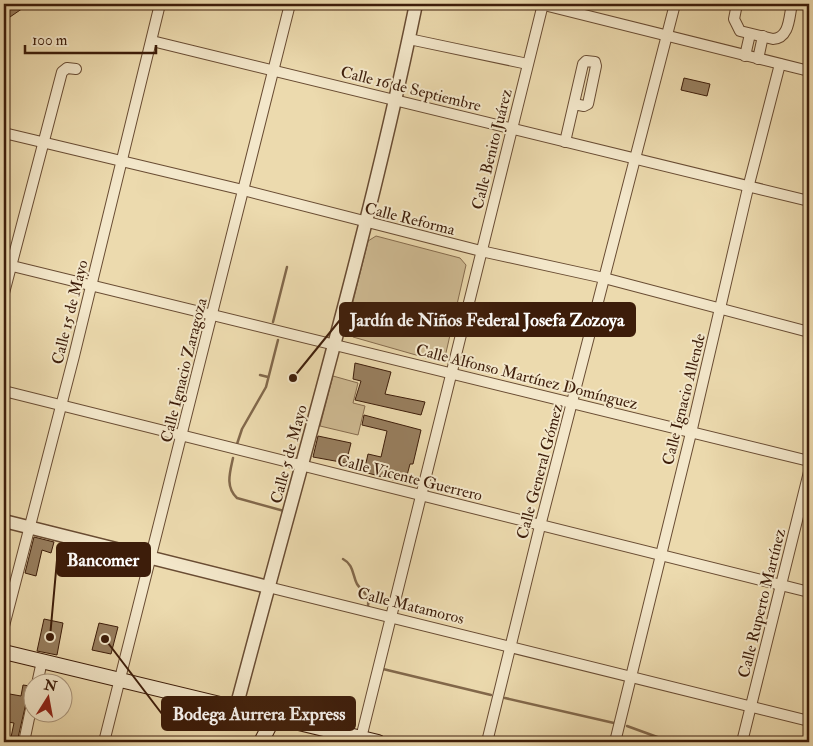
<svg xmlns="http://www.w3.org/2000/svg" width="813" height="746" viewBox="0 0 813 746" font-family="'IM FELL Double Pica',serif">
<rect width="100%" height="100%" fill="#ecdaae"/>
<filter id="stains"><feTurbulence type="fractalNoise" baseFrequency=".004" numOctaves="4"/><feColorMatrix values="0 0 0 0 .2 0 0 0 0 .09 0 0 0 0 .02 0 0 0 .5 -.17"/></filter>
<radialGradient id="worn" r=".72"><stop offset=".6" stop-color="#630" stop-opacity="0"/><stop offset="1" stop-color="#630" stop-opacity=".3"/></radialGradient>
<!-- green -->
<g fill="#ceba92" stroke="#866c4e">
<polygon points="376,236 460,258 466,265 445,357 437,361 353,337 347,332 347,326 368,241"/>
<polygon points="333,376 358,383 353,403 365,406 358,435 320,426"/>
</g>
<g fill="none" stroke-linecap="round" stroke-linejoin="round">
<!-- stream -->
<g stroke="#82684b" stroke-width="2.5">
<polyline points="273,322 287,267"/>
<polyline points="260,375 268,377"/>
<polyline points="237,444 242,429 266,387 278,340"/>
<path d="M233 458C230 472 225 487 237 498L284 511"/>
<path d="M343 559C354 565 352 574 357 584 362 592 370 594 368 606"/>
<polyline points="383,669 491,695"/>
<polyline points="505,698 614,723"/>
<polyline points="627,726 671,742"/>
</g>
</g>
<!-- building -->
<g fill="#987f5f" stroke="#3d1d0a">
<polygon points="4,4 29,4 7,19 4,14"/>
<polygon points="684,78 710,84 707,96 681,90"/>
<polygon points="355,363 391,372 385,394 425,402 421,415 355,400 361,381 353,379"/>
<polygon points="364,415 421,430 413,464 410,464 405,483 364,472 368,454 381,457 387,431 362,425"/>
<polygon points="318,436 351,443 346,463 313,457"/>
<polygon points="34,537 54,542 51,553 42,550 36,576 25,573"/>
<polygon points="44,619 63,623 57,655 37,651"/>
<polygon points="99,623 118,627 111,654 92,650"/>
<polygon points="23,685 30,686 17,742 10,742 14,723 8,722 9,718 4,717 4,693 21,696"/>
</g>
<g fill="none" stroke-linecap="round" stroke-linejoin="round">
<!-- minor casing -->
<g stroke="#694c33" stroke-width="12">
<g id="minor">
<polyline points="540,4 809,71"/>
<path d="M737 4 734 19 740 31 773 39C790 38 789 16 792 4"/>
<polyline points="409,39 523,63"/>
<polyline points="152,41 809,201"/>
<polyline points="745,56 750,34"/>
<polyline points="758,59 763,36"/>
<polyline points="4,133 243,190 481,251 604,278 809,332"/>
<polyline points="565,142 583,64 586,61 595,62 596,66 588,104 584,106 574,104"/>
<polyline points="4,264 809,461"/>
<polyline points="4,293 62,72 67,68 76,69"/>
<polyline points="4,391 809,592"/>
<polyline points="268,587 809,721"/>
<polyline points="4,626 74,356 160,4"/>
<polyline points="37,684 42,661"/>
<polyline points="361,738 543,4"/>
<polyline points="24,742 32,704"/>
<polyline points="104,742 290,4"/>
<polyline points="487,742 540,526 675,4"/>
<polyline points="615,742 691,433 748,188 780,64"/>
<polyline points="742,742 809,472"/>
</g>
</g>
<!-- tertiary casing -->
<g stroke="#694c33" stroke-width="15">
<g id="tertiary">
<polyline points="4,521 268,587"/>
<path d="M236 708C298 474 367 241 416 4"/>
</g>
</g>
<!-- secondary casing -->
<g stroke="#3d1d0a" stroke-width="16">
<g id="secondary">
<polyline points="4,652 378,742"/>
<polyline points="261,742 274,717"/>
</g>
</g>
<!-- minor -->
<use href="#minor" stroke="#f3e7ca" stroke-width="10"/>
<!-- tertiary -->
<use href="#tertiary" stroke="#f3e7ca" stroke-width="12"/>
<!-- secondary -->
<use href="#secondary" stroke="#f3e7ca" stroke-width="14"/>
</g>
<g text-anchor="middle" stroke-width="4" stroke-linejoin="round" paint-order="stroke">
<!-- street labels -->
<g font-size="16" fill="#3d1d0a" stroke="#f3e7ca">
<text transform="translate(411 88) rotate(14)" y="6">Calle 16 de Septiembre</text>
<text transform="translate(491 149) rotate(-76)" y="6">Calle Benito Juárez</text>
<text transform="translate(410 218) rotate(14)" y="6">Calle Reforma</text>
<text transform="translate(69 312) rotate(-76)" y="6">Calle 15 de Mayo</text>
<text transform="translate(183 370) rotate(-76)" y="6">Calle Ignacio Zaragoza</text>
<text transform="translate(527 376) rotate(14)" y="6">Calle Alfonso Martínez Domínguez</text>
<text transform="translate(683 399) rotate(-76)" y="6">Calle Ignacio Allende</text>
<text transform="translate(288 454) rotate(-75)" y="6">Calle 5 de Mayo</text>
<text transform="translate(539 471) rotate(-75)" y="6">Calle General Gómez</text>
<text transform="translate(410 477) rotate(14)" y="6">Calle Vicente Guerrero</text>
<text transform="translate(761 603) rotate(-76)" y="6">Calle Ruperto Martínez</text>
<text transform="translate(411 605) rotate(14)" y="6">Calle Matamoros</text>
</g>
</g>
<!-- callouts -->
<path fill="none" stroke="#3d1d0a" stroke-width="2" d="M293 378L340 320M50 637L57 560M105 639L162 714"/>
<g fill="#3d1d0a" stroke="#f3e7ca" stroke-width="2">
<circle cx="293" cy="378" r="5"/>
<circle cx="50" cy="637" r="5"/>
<circle cx="105" cy="639" r="5"/>
</g>
<g fill="#3d1d0a" stroke="#3d1d0a" stroke-width="2">
<rect x="340" y="303" width="295" height="33" rx="5"/>
<rect x="57" y="543" width="93" height="33" rx="5"/>
<rect x="162" y="697" width="193" height="33" rx="5"/>
</g>
<g font-size="18" text-anchor="middle" font-weight="bold" fill="#fff">
<text x="487" y="326">Jardín de Niños Federal Josefa Zozoya</text>
<text x="103" y="566">Bancomer</text>
<text x="259" y="720">Bodega Aurrera Express</text>
</g>
<!-- margin -->
<rect width="813" height="746" fill="none" stroke="#ecdaae" stroke-width="20"/>
<rect x="5" y="5" width="803" height="736" fill="none" stroke="#3d1d0a" stroke-width="2.5"/>
<rect x="10" y="10" width="793" height="726" fill="none" stroke="#3d1d0a"/>
<!-- north arrow -->
<g transform="translate(48 698) rotate(11)"><circle r="24" fill="#f3e7ca" stroke="#aa967d"/>
<path d="M0-4L9 19L0 12L-9 19Z" fill="#8f2418"/>
<text y="-8" font-size="14" font-weight="bold" text-anchor="middle" fill="#3d1d0a">N</text>
</g>
<!-- scale -->
<path d="M25 45v8h131v-8" fill="none" stroke="#3d1d0a" stroke-width="2.5"/>
<text x="32" y="45" font-size="15" fill="#3d1d0a" stroke="#f3e7ca" stroke-width="4" paint-order="stroke">100 m</text>
<rect width="100%" height="100%" filter="url(#stains)"/>
<rect width="100%" height="100%" fill="url(#worn)"/>
</svg>
